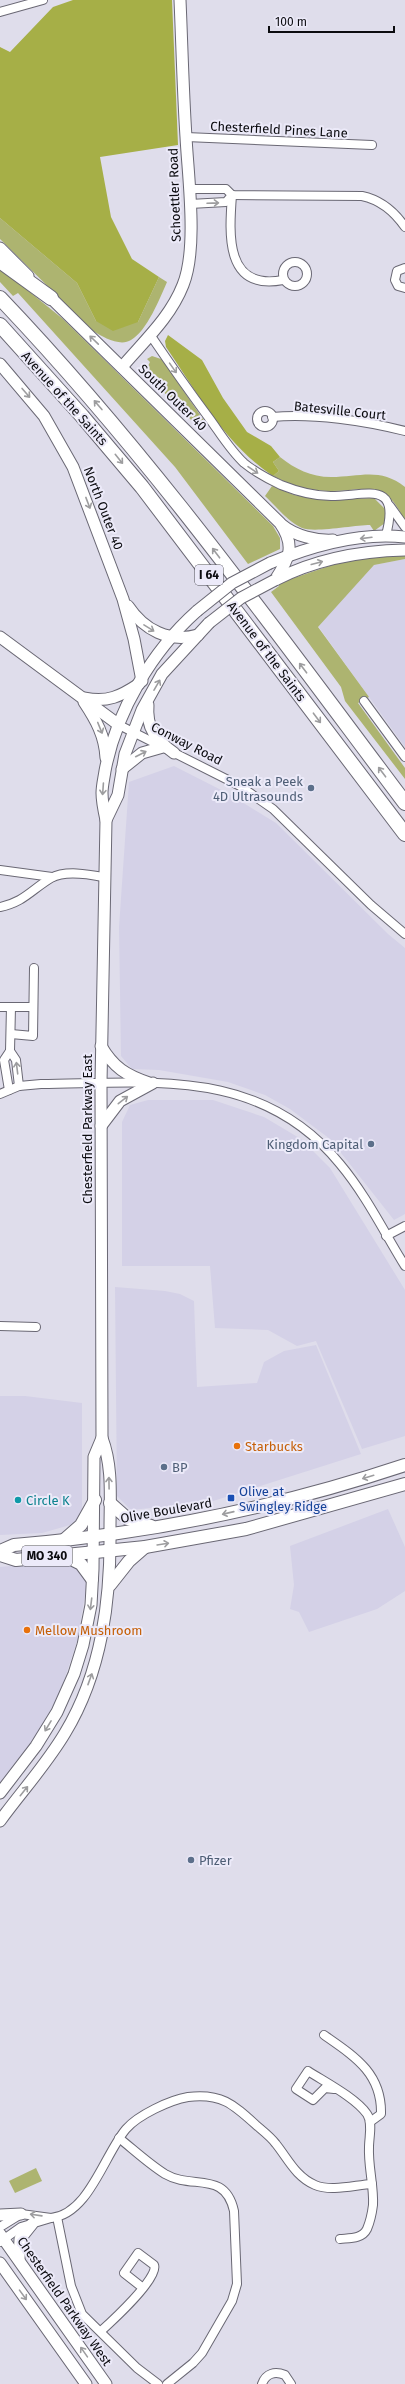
<svg xmlns="http://www.w3.org/2000/svg" width="405" height="2384" viewBox="0 0 405 2384" font-family="'Fira Sans',sans-serif">
<rect width="100%" height="100%" fill="#dfddeb"/>
<!-- built -->
<g fill="#d4d1e7">
<polygon points="405,559 405,747 318,626 374,565"/>
<polygon points="174,766 229,794 276,823 388,934 405,948 405,1214 394,1220 330,1139 290,1109 265,1095 228,1082 159,1070 132,1069 121,1056 119,927 129,782"/>
<polygon points="148,1100 213,1100 264,1117 301,1139 330,1168 405,1290 405,1436 362,1449 316,1341 297,1346 268,1330 215,1328 210,1266 122,1266 122,1122 130,1105"/>
<polygon points="115,1287 165,1291 180,1294 194,1301 197,1387 257,1383 264,1362 284,1351 316,1345 361,1454 210,1502 131,1510 117,1496"/>
<polygon points="0,1396 25,1396 82,1403 82,1515 70,1525 42,1533 0,1535"/>
<polygon points="388,1509 405,1547 405,1591 377,1609 309,1632 299,1612 290,1609 294,1585 290,1546"/>
<polygon points="64,1561 75,1566 86,1577 87,1583 77,1641 62,1687 46,1719 27,1749 0,1783 0,1567"/>
</g>
<!-- green -->
<g fill="#adb470">
<path d="M0 218 77 283 96 321 138 322 159 277 167 282C160 298 147 331 131 340 120 347 103 337 93 331L0 239Z"/>
<polygon points="0,268 63,319 273,526 280,538 280,549 248,564 175,467 18,293 13,296 0,282"/>
<polygon points="152,356 161,359 165,364 207,425 200,429 150,378 147,368 150,362 147,359"/>
<path d="M280 457C295 469 311 477 331 477 360 477 380 467 405 487V522C383 471 359 496 317 490 302 489 287 483 273 476L279 471 273 462Z"/>
<path d="M272 486 294 495 323 500 374 498 387 511 385 523 374 531 370 525C354 525 315 533 302 528 288 522 276 506 265 496Z"/>
<polygon points="377,555 405,555 405,559 374,565 318,627 369,697 358,703 405,768 405,779 345,701 341,687 271,592 279,586 279,583 344,561"/>
<polygon points="36,2168 42,2181 15,2193 9,2181"/>
</g>
<!-- forest -->
<g fill="#a6af47">
<polygon points="73,0 172,0 178,145 100,157 111,217 132,259 159,277 138,322 113,331 96,321 77,283 0,218 0,47 10,52 53,7"/>
<path d="M168 335 202 360 223 398 247 432 271 446 280 457 273 462 279 471 273 476C225 444 198 394 166 347L165 341Z"/>
</g>
<g fill="none" stroke-linecap="round" stroke-linejoin="round">
<!-- street casing -->
<g stroke="#6a6874" stroke-width="10">
<g id="street">
<polyline points="0,12 43,0"/>
<polyline points="186,137 372,145"/>
<path d="M190 189H226L232 195 362 196C381 200 394 211 405 227"/>
<path d="M232 195C229 235 225 291 283 280"/>
<polyline points="190,204 226,202 232,195"/>
<circle cx="295" cy="274" r="12"/>
<polyline points="405,268 397,271 395,280 398,286 405,288"/>
<path d="M151 336C170 364 189 391 209 418 220 433 230 450 244 463 255 472 268 479 281 485 296 491 314 496 331 496 366 496 401 479 386 535"/>
<circle cx="265" cy="419" r="8"/>
<path d="M272 417C313 413 365 421 405 431"/>
<polyline points="390,506 405,527"/>
<polyline points="364,701 405,757"/>
<polyline points="119,725 240,786 273,809 371,905 405,934"/>
<polyline points="0,870 52,877"/>
<path d="M0 907C24 902 31 890 51 878 65 870 88 874 103 877"/>
<polyline points="0,1007 33,1007"/>
<polyline points="11,1034 33,1036 34,968"/>
<polyline points="10,1051 16,1060 19,1086"/>
<polyline points="9,1090 4,1060 10,1051 11,1007"/>
<path d="M0 1094 19 1086 41 1084C152 1083 261 1067 340 1164 366 1195 384 1232 405 1266"/>
<polyline points="386,1236 405,1226"/>
<polyline points="0,1326 36,1327"/>
<path d="M324 2035C354 2056 382 2073 381 2114L370 2122"/>
<path d="M334 2089 325 2088 313 2100 296 2089 308 2071C325 2082 356 2098 367 2114 373 2123 369 2137 369 2147 368 2166 374 2186 373 2205 372 2213 370 2222 367 2229 362 2239 350 2238 340 2239"/>
<path d="M119 2138C134 2150 149 2164 165 2174 192 2190 225 2170 234 2211L237 2284 232 2301 202 2353 193 2363 167 2384"/>
<polyline points="57,2217 71,2286 82,2314 137,2368 158,2384"/>
<path d="M51 2218C89 2214 104 2155 126 2129 138 2115 170 2100 188 2097 221 2093 233 2104 256 2125 263 2131 271 2137 276 2144 288 2159 296 2177 315 2185 331 2192 355 2185 372 2184"/>
<polyline points="0,2227 21,2214 51,2218 21,2227 0,2242"/>
<path d="M101 2331C111 2322 160 2277 154 2265L138 2253 124 2273 143 2288"/>
<path d="M262 2384C266 2373 275 2371 285 2375L291 2384"/>
</g>
</g>
<!-- secondary casing -->
<g stroke="#6a6874" stroke-width="13">
<g id="secondary">
<polyline points="0,248 28,276"/>
<path d="M46 293 280 523C296 546 289 559 275 580"/>
<polyline points="0,364 44,416 73,467 123,599 134,639 142,681"/>
<path d="M122 367C144 341 170 318 183 285 198 248 188 177 186 137 183 91 182 46 180 0"/>
<path d="M282 525C295 536 317 541 333 540"/>
<path d="M270 563C311 546 361 532 405 537"/>
<path d="M275 580C316 559 359 551 405 550"/>
<path d="M128 606C144 630 169 643 198 635"/>
<polyline points="0,637 119,725"/>
<path d="M85 698C107 703 121 696 139 684"/>
<path d="M84 702C96 720 105 736 106 758"/>
<path d="M148 705C146 728 156 740 174 753"/>
<polyline points="122,769 142,753 163,747"/>
<polyline points="106,820 118,795 125,754 142,710 162,674 209,623"/>
<path d="M101 1046C114 1068 126 1075 149 1083"/>
<polyline points="101,1126 120,1101 153,1083"/>
<polyline points="0,1793 36,1746 57,1712 74,1674 83,1645 91,1605 93,1569 94,1457 102,1438"/>
<path d="M0 1821C21 1792 46 1765 65 1733 102 1672 111 1599 110 1528 110 1498 113 1467 102 1438L101 1083 106 820C104 811 102 802 102 793 102 786 104 778 105 771 116 712 152 651 197 611"/>
<polyline points="0,2215 21,2214"/>
<polyline points="0,2234 106,2384"/>
<polyline points="19,2259 20,2239 32,2224"/>
<polyline points="0,2263 86,2384"/>
</g>
</g>
<!-- primary casing -->
<g stroke="#6a6874" stroke-width="14">
<g id="primary">
<polyline points="110,1503 128,1519 151,1526"/>
<polyline points="65,1539 81,1525 95,1500"/>
<path d="M0 1551 14 1545C147 1534 279 1507 405 1465"/>
<polyline points="0,1555 16,1560 145,1547 246,1529 405,1484"/>
<polyline points="63,1555 81,1564 92,1579"/>
<polyline points="110,1585 129,1561 145,1547"/>
</g>
</g>
<!-- highway casing -->
<g stroke="#6a6874" stroke-width="16">
<g id="highway">
<polyline points="0,261 51,298"/>
<path d="M0 298C149 454 275 630 405 803"/>
<polyline points="0,325 82,416 142,487 405,834"/>
</g>
</g>
<!-- street -->
<use href="#street" stroke="#fff" stroke-width="8"/>
<!-- secondary -->
<use href="#secondary" stroke="#fff" stroke-width="11"/>
<!-- primary -->
<use href="#primary" stroke="#fff" stroke-width="12"/>
<!-- highway -->
<use href="#highway" stroke="#fff" stroke-width="14"/>
<!-- secondary-bridge casing -->
<g stroke="#6a6874" stroke-width="13" stroke-linecap="butt">
<g id="secondary-bridge">
<polyline points="197,611 232,583 270,563"/>
<polyline points="209,623 241,598 275,580"/>
</g>
</g>
<!-- secondary-bridge -->
<use href="#secondary-bridge" stroke="#fff" stroke-width="11"/>
</g>
<!-- one-way arrows -->
<defs><path id="oneway-shaft" d="M-6 0H5M1.5-3L5.5 0L1.5 3" fill="none" stroke-width="1.6" stroke-linecap="round" stroke-linejoin="round"/></defs>
<g stroke="#9d9d9f">
<use href="#oneway-shaft" transform="translate(213 203) rotate(-2)"/>
<use href="#oneway-shaft" transform="translate(94 340) rotate(-136)"/>
<use href="#oneway-shaft" transform="translate(173 368) rotate(55)"/>
<use href="#oneway-shaft" transform="translate(26 393) rotate(49)"/>
<use href="#oneway-shaft" transform="translate(98 405) rotate(-131)"/>
<use href="#oneway-shaft" transform="translate(119 459) rotate(51)"/>
<use href="#oneway-shaft" transform="translate(253 470) rotate(34)"/>
<use href="#oneway-shaft" transform="translate(88 503) rotate(69)"/>
<use href="#oneway-shaft" transform="translate(366 538) rotate(173)"/>
<use href="#oneway-shaft" transform="translate(216 553) rotate(-127)"/>
<use href="#oneway-shaft" transform="translate(317 563) rotate(-15)"/>
<use href="#oneway-shaft" transform="translate(149 628) rotate(32)"/>
<use href="#oneway-shaft" transform="translate(303 668) rotate(-127)"/>
<use href="#oneway-shaft" transform="translate(157 685) rotate(-60)"/>
<use href="#oneway-shaft" transform="translate(317 718) rotate(53)"/>
<use href="#oneway-shaft" transform="translate(100 728) rotate(68)"/>
<use href="#oneway-shaft" transform="translate(141 754) rotate(-27)"/>
<use href="#oneway-shaft" transform="translate(382 772) rotate(-127)"/>
<use href="#oneway-shaft" transform="translate(103 789) rotate(94)"/>
<use href="#oneway-shaft" transform="translate(17 1068) rotate(-97)"/>
<use href="#oneway-shaft" transform="translate(123 1100) rotate(-38)"/>
<use href="#oneway-shaft" transform="translate(368 1477) rotate(163)"/>
<use href="#oneway-shaft" transform="translate(109 1483) rotate(-91)"/>
<use href="#oneway-shaft" transform="translate(228 1513) rotate(167)"/>
<use href="#oneway-shaft" transform="translate(163 1544) rotate(-9)"/>
<use href="#oneway-shaft" transform="translate(91 1604) rotate(97)"/>
<use href="#oneway-shaft" transform="translate(90 1679) rotate(-70)"/>
<use href="#oneway-shaft" transform="translate(48 1726) rotate(121)"/>
<use href="#oneway-shaft" transform="translate(24 1791) rotate(-51)"/>
<use href="#oneway-shaft" transform="translate(36 2215) rotate(-172)"/>
<use href="#oneway-shaft" transform="translate(23 2295) rotate(54)"/>
<use href="#oneway-shaft" transform="translate(84 2352) rotate(-125)"/>
</g>
<!-- markers -->
<g fill="#5c6f8a" stroke="#eceaf9" stroke-width="1.5">
<circle cx="311" cy="788" r="4"/>
<circle cx="371" cy="1144" r="4"/>
<circle cx="164" cy="1467" r="4"/>
<circle cx="191" cy="1860" r="4"/>
</g>
<g fill="#e8710a" stroke="#eceaf9" stroke-width="1.5">
<circle cx="237" cy="1446" r="4"/>
<circle cx="27" cy="1630" r="4"/>
</g>
<rect fill="#1a4fb4" stroke="#eceaf9" stroke-width="1.5" x="227" y="1494" width="8" height="8" rx="2"/>
<circle fill="#0f9aa8" stroke="#eceaf9" stroke-width="1.5" cx="18" cy="1500" r="4"/>
<g text-anchor="middle" stroke-width="4" stroke-linejoin="round" paint-order="stroke">
<!-- shield labels -->
<g fill="#eceaf9" stroke="#4e4e55" stroke-width="1">
<rect x="195" y="565" width="28" height="20" rx="3"/>
<rect x="22" y="1546" width="50" height="20" rx="3"/>
</g>
<g font-size="12" font-weight="bold" fill="#0b0b0f">
<text x="209" y="579">I 64</text>
<text x="47" y="1560">MO 340</text>
</g>
<!-- street labels -->
<g font-size="13" fill="#0b0b0f" stroke="#eceaf9">
<text transform="translate(279 129) rotate(3)" y="5">Chesterfield Pines Lane</text>
<text transform="translate(174 195) rotate(-92)" y="5">Schoettler Road</text>
<text transform="translate(173 397) rotate(44)" y="5">South Outer 40</text>
<text transform="translate(65 398) rotate(48)" y="5">Avenue of the Saints</text>
<text transform="translate(340 410) rotate(6)" y="5">Batesville Court</text>
<text transform="translate(104 508) rotate(69)" y="5">North Outer 40</text>
<text transform="translate(267 651) rotate(53)" y="5">Avenue of the Saints</text>
<text transform="translate(187 743) rotate(27)" y="5">Conway Road</text>
<text transform="translate(87 1129) rotate(-90)" y="5">Chesterfield Parkway East</text>
<text transform="translate(166 1510) rotate(-10)" y="5">Olive Boulevard</text>
<text transform="translate(65 2301) rotate(55)" y="5">Chesterfield Parkway West</text>
</g>
<!-- service labels -->
<g font-size="13" fill="#4e5e75" stroke="#eceaf9" text-anchor="end">
<text x="303" y="786">Sneak a Peek<tspan x="303" dy="15">4D Ultrasounds</tspan></text>
<text x="363" y="1149">Kingdom Capital</text>
<text x="172" y="1472" text-anchor="start">BP</text>
<text x="199" y="1865" text-anchor="start">Pfizer</text>
</g>
<!-- food labels -->
<g font-size="13" fill="#c56008" stroke="#eceaf9" text-anchor="start">
<text x="245" y="1451">Starbucks</text>
<text x="35" y="1635">Mellow Mushroom</text>
</g>
<!-- transit labels -->
<g font-size="13" fill="#164399" stroke="#eceaf9" text-anchor="start">
<text x="239" y="1496">Olive at<tspan x="239" dy="15">Swingley Ridge</tspan></text>
</g>
<!-- culture labels -->
<g font-size="13" fill="#0d838f" stroke="#eceaf9" text-anchor="start">
<text x="26" y="1505">Circle K</text>
</g>
</g>
<!-- scale -->
<path d="M269 26v6h125v-6" fill="none" stroke="#0b0b0f" stroke-width="2"/>
<text x="275" y="26" font-size="12" fill="#0b0b0f" stroke="#eceaf9" stroke-width="3" paint-order="stroke">100 m</text>
</svg>
